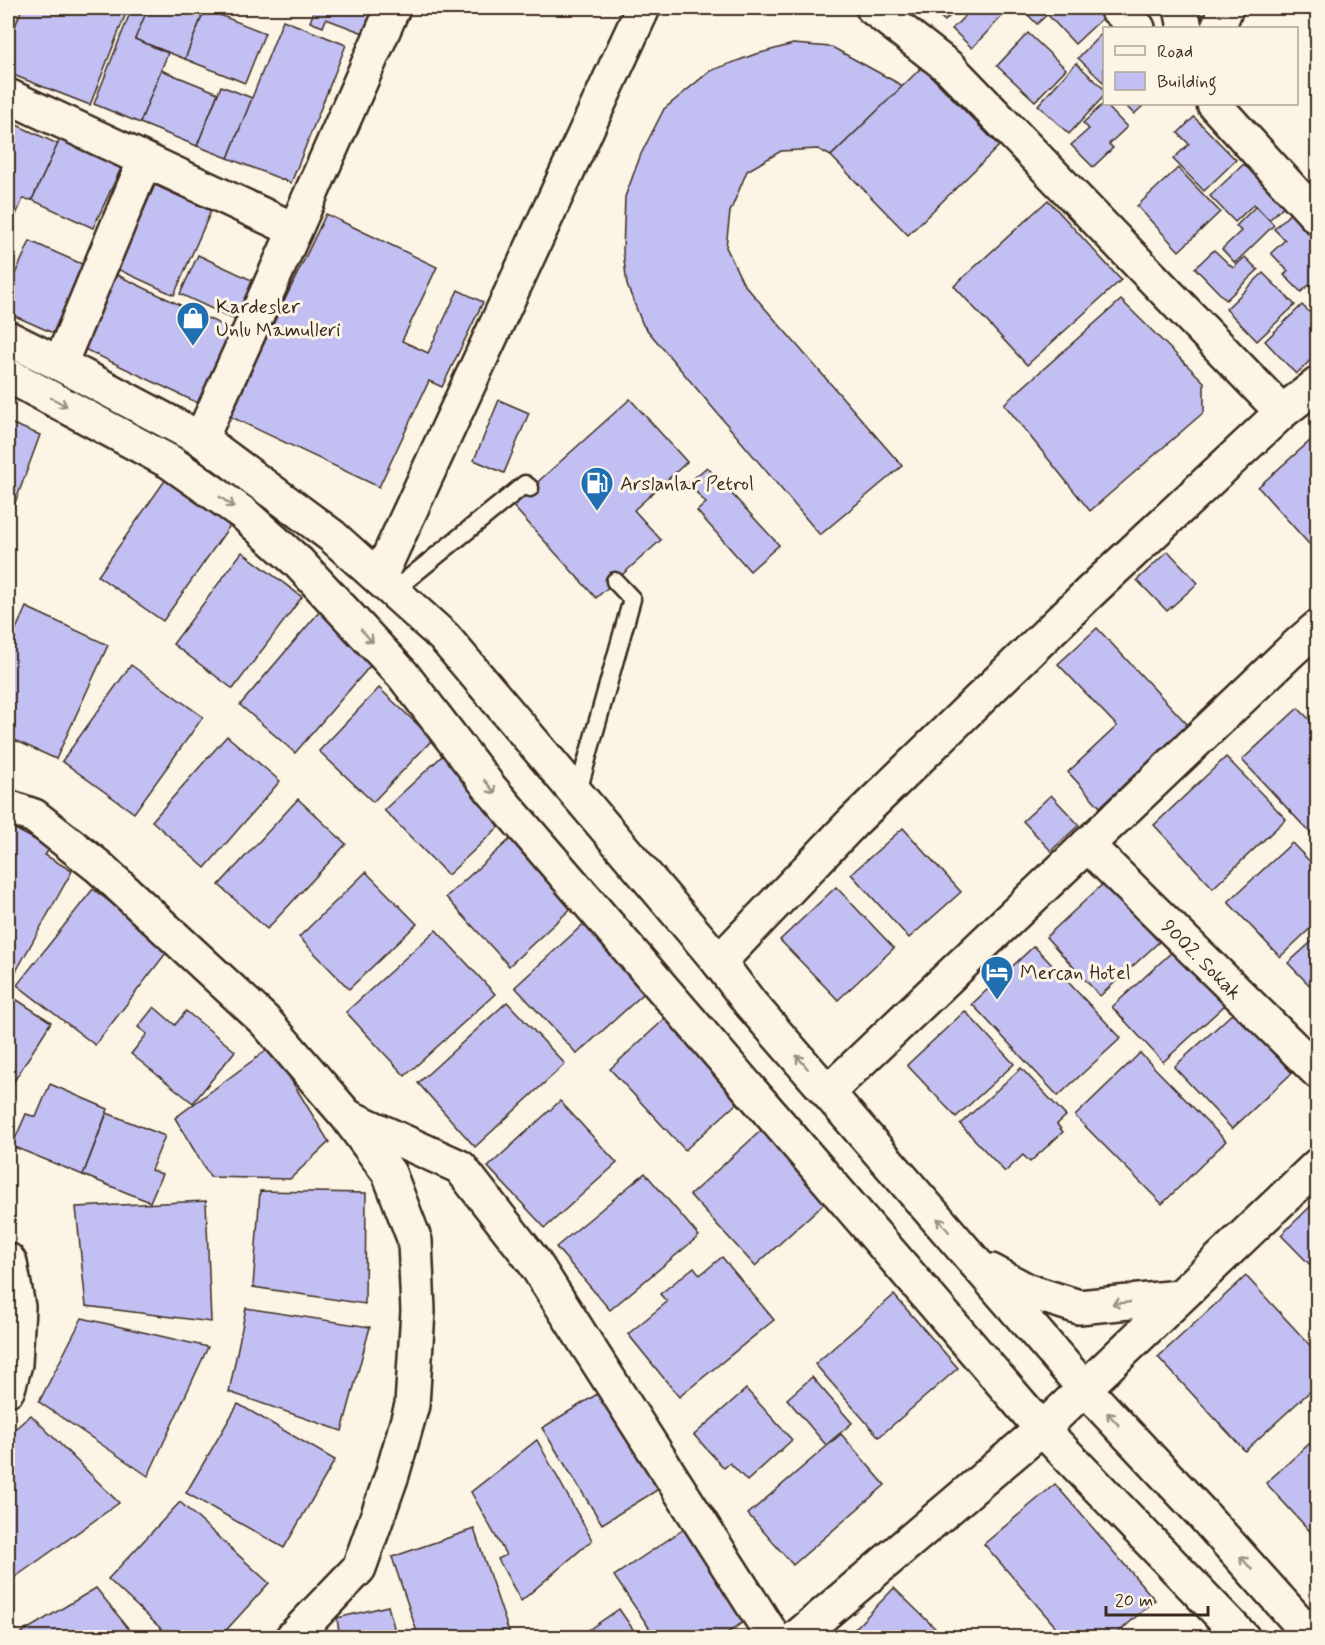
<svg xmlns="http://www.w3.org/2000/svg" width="1325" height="1645" viewBox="0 0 1325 1645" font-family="Mynerve,sans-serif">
<rect width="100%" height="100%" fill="#fcf5e5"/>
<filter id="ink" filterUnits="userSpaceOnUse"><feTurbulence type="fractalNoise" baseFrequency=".0167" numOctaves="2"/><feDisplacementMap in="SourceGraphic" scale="12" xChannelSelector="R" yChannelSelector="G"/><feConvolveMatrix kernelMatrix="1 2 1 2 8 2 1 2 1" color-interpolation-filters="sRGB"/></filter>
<g filter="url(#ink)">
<!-- building -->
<g fill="#c2c0f2" stroke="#3b2a1e" stroke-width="1.5">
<polygon points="22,8 128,8 90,105 8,73 8,45"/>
<polygon points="132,8 146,14 135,39 168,53 140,123 94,104"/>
<polygon points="148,8 205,9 185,59 135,39"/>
<polygon points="315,8 376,8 366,34 326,19 323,27 310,22"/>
<polygon points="930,8 957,8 945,21"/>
<polygon points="973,8 1010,8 972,48 952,29"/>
<polygon points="1021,8 1054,8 1037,24"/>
<polygon points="1054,8 1105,8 1109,12 1075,44 1047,14"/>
<polygon points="205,9 265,33 245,83 185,59"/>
<polygon points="283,20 346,45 291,183 228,158"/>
<polygon points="1104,31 1104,83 1078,58"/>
<polygon points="1028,33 1066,69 1035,101 997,66"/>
<polygon points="793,44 832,47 903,86 831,156 818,149 781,151 747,171 730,212 726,247 743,283 902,466 820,535 643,325 627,285 623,251 625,197 641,154 664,109 710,71 753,55"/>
<polygon points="1076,63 1104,89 1104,96 1069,134 1038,105"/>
<polygon points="922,67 999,146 908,235 831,156"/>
<polygon points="161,70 218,93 197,146 140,123"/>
<polygon points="221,86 252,98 228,158 197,146"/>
<polygon points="1104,103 1127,127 1109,144 1113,148 1093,167 1071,145 1089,129 1083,123"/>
<polygon points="1124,104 1145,104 1134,114"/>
<polygon points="1194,117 1236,160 1204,191 1173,159 1189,144 1178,133"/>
<polygon points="8,121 58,144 32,200 23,199 8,233"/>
<polygon points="62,135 123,164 93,228 32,200"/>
<polygon points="1247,161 1287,203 1269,220 1254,204 1235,222 1210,196"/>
<polygon points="1178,168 1220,212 1179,251 1137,206"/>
<polygon points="155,185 211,211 174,295 117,269"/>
<polygon points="1048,200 1121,280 1027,365 954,286"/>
<polygon points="1256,206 1274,225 1235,263 1222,249 1241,231 1236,226"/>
<polygon points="1298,206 1318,226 1318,287 1314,290 1309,285 1301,292 1284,275 1288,271 1271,253 1285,240 1274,229"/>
<polygon points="326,214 437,267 402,341 428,353 458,290 483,302 442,387 429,381 379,487 229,416"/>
<polygon points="30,241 84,265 53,333 8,313 8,290"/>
<polygon points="1214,250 1233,268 1245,257 1258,270 1226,300 1195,268"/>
<polygon points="198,255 258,283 240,322 180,294"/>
<polygon points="1263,273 1295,305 1257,341 1226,309"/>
<polygon points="115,274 239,333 204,406 80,347"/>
<polygon points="1121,300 1204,382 1204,412 1090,511 1004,404"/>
<polygon points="1302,305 1318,321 1318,353 1296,374 1265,341"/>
<polygon points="630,399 687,462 634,510 661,540 596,598 512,505"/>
<polygon points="499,400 529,413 504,473 474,460"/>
<polygon points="8,422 40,435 8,522"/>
<polygon points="1318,434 1318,537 1309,544 1258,487"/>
<polygon points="707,467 779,545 750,571 697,511 706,503 688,483"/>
<polygon points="166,479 231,524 163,621 98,576"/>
<polygon points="1168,551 1198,583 1167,611 1137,580"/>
<polygon points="242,552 302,597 233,689 173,644"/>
<polygon points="26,607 108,645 56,759 8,737 8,647"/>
<polygon points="320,611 376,659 295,753 240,705"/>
<polygon points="1097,628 1188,725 1100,807 1068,772 1117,726 1058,664"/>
<polygon points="131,665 203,717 134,813 62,761"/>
<polygon points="379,688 433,739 373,802 319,751"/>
<polygon points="1298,708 1318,728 1317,840 1242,760"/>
<polygon points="227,736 280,781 205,868 152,821"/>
<polygon points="443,755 506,820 448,875 384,810"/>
<polygon points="1226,757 1286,819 1213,888 1154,825"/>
<polygon points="1051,795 1079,825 1051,851 1023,821"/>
<polygon points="298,799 346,844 267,929 219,885"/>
<polygon points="8,825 50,848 45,855 72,871 14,975 8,971"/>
<polygon points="903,828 961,892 909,938 851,874"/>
<polygon points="517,833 579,901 509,966 446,897"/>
<polygon points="1292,843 1318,870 1318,921 1280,957 1228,902"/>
<polygon points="366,872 417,924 349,989 299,937"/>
<polygon points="1104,883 1159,942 1100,996 1046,937"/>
<polygon points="836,887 894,948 838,1000 780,940"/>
<polygon points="93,889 170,948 95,1045 17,985"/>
<polygon points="590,918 652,986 577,1054 515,987"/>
<polygon points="436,930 495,994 405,1076 346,1012"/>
<polygon points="1318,936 1318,994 1288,963"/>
<polygon points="1034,946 1121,1038 1058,1096 972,1004"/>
<polygon points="1174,950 1225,1005 1163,1062 1112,1007"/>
<polygon points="8,994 51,1022 8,1091"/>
<polygon points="507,1002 565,1064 475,1147 418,1083"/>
<polygon points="154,1007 175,1025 186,1011 235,1051 193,1103 131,1054 147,1034 138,1027"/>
<polygon points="965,1011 1014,1064 956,1117 907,1065"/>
<polygon points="1235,1011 1292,1073 1232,1129 1174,1067"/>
<polygon points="669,1015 744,1097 685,1150 610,1069"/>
<polygon points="271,1047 329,1142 290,1179 210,1177 175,1118"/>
<polygon points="1140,1053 1226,1141 1162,1204 1075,1116"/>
<polygon points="1021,1068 1066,1116 1057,1124 1063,1132 1030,1162 1023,1155 1005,1172 960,1124"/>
<polygon points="50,1084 108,1109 83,1175 12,1146 26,1114 36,1117"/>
<polygon points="560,1101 617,1163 545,1228 488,1167"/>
<polygon points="107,1113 165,1136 151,1170 162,1174 150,1202 83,1175"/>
<polygon points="766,1126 831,1197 755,1266 690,1195"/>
<polygon points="645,1173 699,1236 610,1310 556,1247"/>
<polygon points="260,1191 366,1193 365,1304 253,1287"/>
<polygon points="1318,1199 1318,1273 1281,1235"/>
<polygon points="206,1201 211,1322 86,1306 76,1207"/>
<polygon points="722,1257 774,1320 679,1397 628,1334 667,1302 660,1294 694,1267 700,1275"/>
<polygon points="1246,1276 1318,1354 1318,1384 1245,1451 1158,1357"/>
<polygon points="894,1295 958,1368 879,1437 815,1364"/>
<polygon points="246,1308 370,1327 342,1431 229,1392"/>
<polygon points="82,1318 208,1347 148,1476 39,1402"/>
<polygon points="812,1377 852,1423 826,1445 787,1399"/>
<polygon points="607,1388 667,1484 602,1524 542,1428"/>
<polygon points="746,1389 792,1440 747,1481 730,1463 724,1468 694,1435"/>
<polygon points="238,1404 335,1460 284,1548 186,1493"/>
<polygon points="31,1415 119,1503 14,1578 8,1567 8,1435"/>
<polygon points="841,1434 885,1485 793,1565 748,1514"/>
<polygon points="1318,1436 1318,1540 1266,1483"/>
<polygon points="537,1440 592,1540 521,1601 498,1559 506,1555 471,1492"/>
<polygon points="1055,1484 1155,1600 1112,1638 1042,1638 1055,1626 984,1544"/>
<polygon points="180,1502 269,1583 219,1638 171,1638 108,1579"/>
<polygon points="687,1527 749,1618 720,1638 656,1638 614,1576"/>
<polygon points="474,1529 511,1638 419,1638 392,1557"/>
<polygon points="96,1588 136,1638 23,1638 21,1633"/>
<polygon points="894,1588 945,1638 846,1638"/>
<polygon points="388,1606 397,1638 340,1638 337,1618"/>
<polygon points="619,1609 639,1638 577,1638"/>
</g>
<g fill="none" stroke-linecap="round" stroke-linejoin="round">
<!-- service casing -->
<g stroke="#3b2a1e" stroke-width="21">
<g id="service">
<polyline points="393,591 525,484 530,488"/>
<polyline points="577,795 632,599 615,581"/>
</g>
</g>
<!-- minor casing -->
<g stroke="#3b2a1e" stroke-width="38">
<g id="minor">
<polyline points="873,8 950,68 1282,412"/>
<polyline points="1116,8 1138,28"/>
<polyline points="1181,8 1185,28"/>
<polyline points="1218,28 1226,8"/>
<polyline points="8,96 295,230"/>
<polyline points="1214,104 1318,218"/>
<polyline points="60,364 145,160"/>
<polyline points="201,439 295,230 393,8"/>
<polyline points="379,578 643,8"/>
<polyline points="8,807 34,816 99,867 265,1021 346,1115 389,1173 415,1241 418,1311 412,1405 392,1475 359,1568 292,1638"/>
<polyline points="1087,845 1318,1072"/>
<polyline points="719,962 852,823 1090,592 1282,412 1318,384"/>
<polyline points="828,1092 1293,649 1318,627"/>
<polyline points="349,1117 460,1167 534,1262 774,1638"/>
<polyline points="8,1260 10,1263 18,1307 15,1364 8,1389"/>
<polyline points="796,1638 1042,1429"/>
</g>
</g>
<!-- secondary casing -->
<g stroke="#3b2a1e" stroke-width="38">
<polyline id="secondary" points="1042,1429 1318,1165"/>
</g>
<!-- primary casing -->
<g stroke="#3b2a1e" stroke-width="38">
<g id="primary">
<polyline points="8,338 60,364 201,439 332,536 444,637 719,962 750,1003 1084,1388 1204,1516 1313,1638"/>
<polyline points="8,375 170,462 244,514 298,562 403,675 490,788 1042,1429 1243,1638"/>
<polyline points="991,1271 1028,1291 1079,1307 1179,1297"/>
</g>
</g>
<!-- service -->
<use href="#service" stroke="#fcf5e5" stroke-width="16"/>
<!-- minor -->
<use href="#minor" stroke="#fcf5e5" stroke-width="33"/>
<!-- secondary -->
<use href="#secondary" stroke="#fcf5e5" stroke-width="33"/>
<!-- primary -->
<use href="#primary" stroke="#fcf5e5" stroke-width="33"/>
</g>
<!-- one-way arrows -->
<defs><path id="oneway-shaft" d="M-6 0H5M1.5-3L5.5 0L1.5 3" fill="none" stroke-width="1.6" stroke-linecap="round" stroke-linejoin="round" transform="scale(1.5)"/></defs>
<g stroke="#9c9082">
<use href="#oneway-shaft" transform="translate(59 402) rotate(28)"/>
<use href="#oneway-shaft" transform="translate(227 502) rotate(35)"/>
<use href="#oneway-shaft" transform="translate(367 636) rotate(47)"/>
<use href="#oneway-shaft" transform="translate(490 787) rotate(51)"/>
<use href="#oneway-shaft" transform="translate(802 1062) rotate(-131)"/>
<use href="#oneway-shaft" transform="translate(943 1225) rotate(-131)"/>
<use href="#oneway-shaft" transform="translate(1121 1303) rotate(175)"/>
<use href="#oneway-shaft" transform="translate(1113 1419) rotate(-133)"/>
<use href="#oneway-shaft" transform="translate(1246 1563) rotate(-132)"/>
</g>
</g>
<!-- icons -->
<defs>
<g id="shop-pin" transform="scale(1.725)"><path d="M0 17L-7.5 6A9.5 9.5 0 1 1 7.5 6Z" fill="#1f6fb2" stroke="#fcf5e5"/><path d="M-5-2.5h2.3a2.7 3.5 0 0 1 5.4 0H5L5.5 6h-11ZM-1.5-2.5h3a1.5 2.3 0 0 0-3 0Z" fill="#fff"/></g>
<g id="fuel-pin" transform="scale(1.725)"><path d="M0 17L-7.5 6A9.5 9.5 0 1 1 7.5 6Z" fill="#1f6fb2" stroke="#fcf5e5"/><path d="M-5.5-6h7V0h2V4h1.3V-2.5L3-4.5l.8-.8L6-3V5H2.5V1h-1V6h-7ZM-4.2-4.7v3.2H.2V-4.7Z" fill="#fff"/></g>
<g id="hotel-pin" transform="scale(1.725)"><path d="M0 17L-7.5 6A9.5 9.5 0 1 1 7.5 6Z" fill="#1f6fb2" stroke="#fcf5e5"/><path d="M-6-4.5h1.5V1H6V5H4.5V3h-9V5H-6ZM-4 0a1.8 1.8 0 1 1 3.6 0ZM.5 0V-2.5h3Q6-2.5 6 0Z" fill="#fff"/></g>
</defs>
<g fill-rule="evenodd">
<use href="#shop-pin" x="193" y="318"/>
<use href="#fuel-pin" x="597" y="483"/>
<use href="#hotel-pin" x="997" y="972"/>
</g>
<g text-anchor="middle" stroke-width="6" stroke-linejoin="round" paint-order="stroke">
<!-- poi labels -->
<g font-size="20" fill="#3b2a1e" stroke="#fcf5e5" text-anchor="start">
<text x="216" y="313">Kardesler<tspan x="216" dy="23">Unlu Mamulleri</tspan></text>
<text x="620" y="490">Arslanlar Petrol</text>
<text x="1020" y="979">Mercan Hotel</text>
</g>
<!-- street labels -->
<g font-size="20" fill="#3b2a1e" stroke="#fcf5e5">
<text transform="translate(1202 959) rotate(45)" y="7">9002. Sokak</text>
</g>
</g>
<!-- margin -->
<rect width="1325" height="1645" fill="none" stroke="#fcf5e5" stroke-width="30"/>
<rect x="15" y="15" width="1295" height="1615" fill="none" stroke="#3b2a1e" stroke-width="2" filter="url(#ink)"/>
<!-- legend -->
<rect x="1103" y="27" width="195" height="78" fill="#fcf5e5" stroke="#afa495" stroke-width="1.5"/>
<rect x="1115" y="46" width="30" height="9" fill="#fcf5e5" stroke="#afa495" stroke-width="1.5"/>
<text x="1157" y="57" font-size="18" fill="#3b2a1e">Road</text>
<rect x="1115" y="72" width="30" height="18" fill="#c2c0f2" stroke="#afa495" stroke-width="1.5"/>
<text x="1157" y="87" font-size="18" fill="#3b2a1e">Building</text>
<!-- scale -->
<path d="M1106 1606v9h102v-9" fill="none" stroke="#3b2a1e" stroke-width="3"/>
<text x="1115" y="1606" font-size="18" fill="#3b2a1e" stroke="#fcf5e5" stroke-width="4.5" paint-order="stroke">20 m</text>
</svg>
